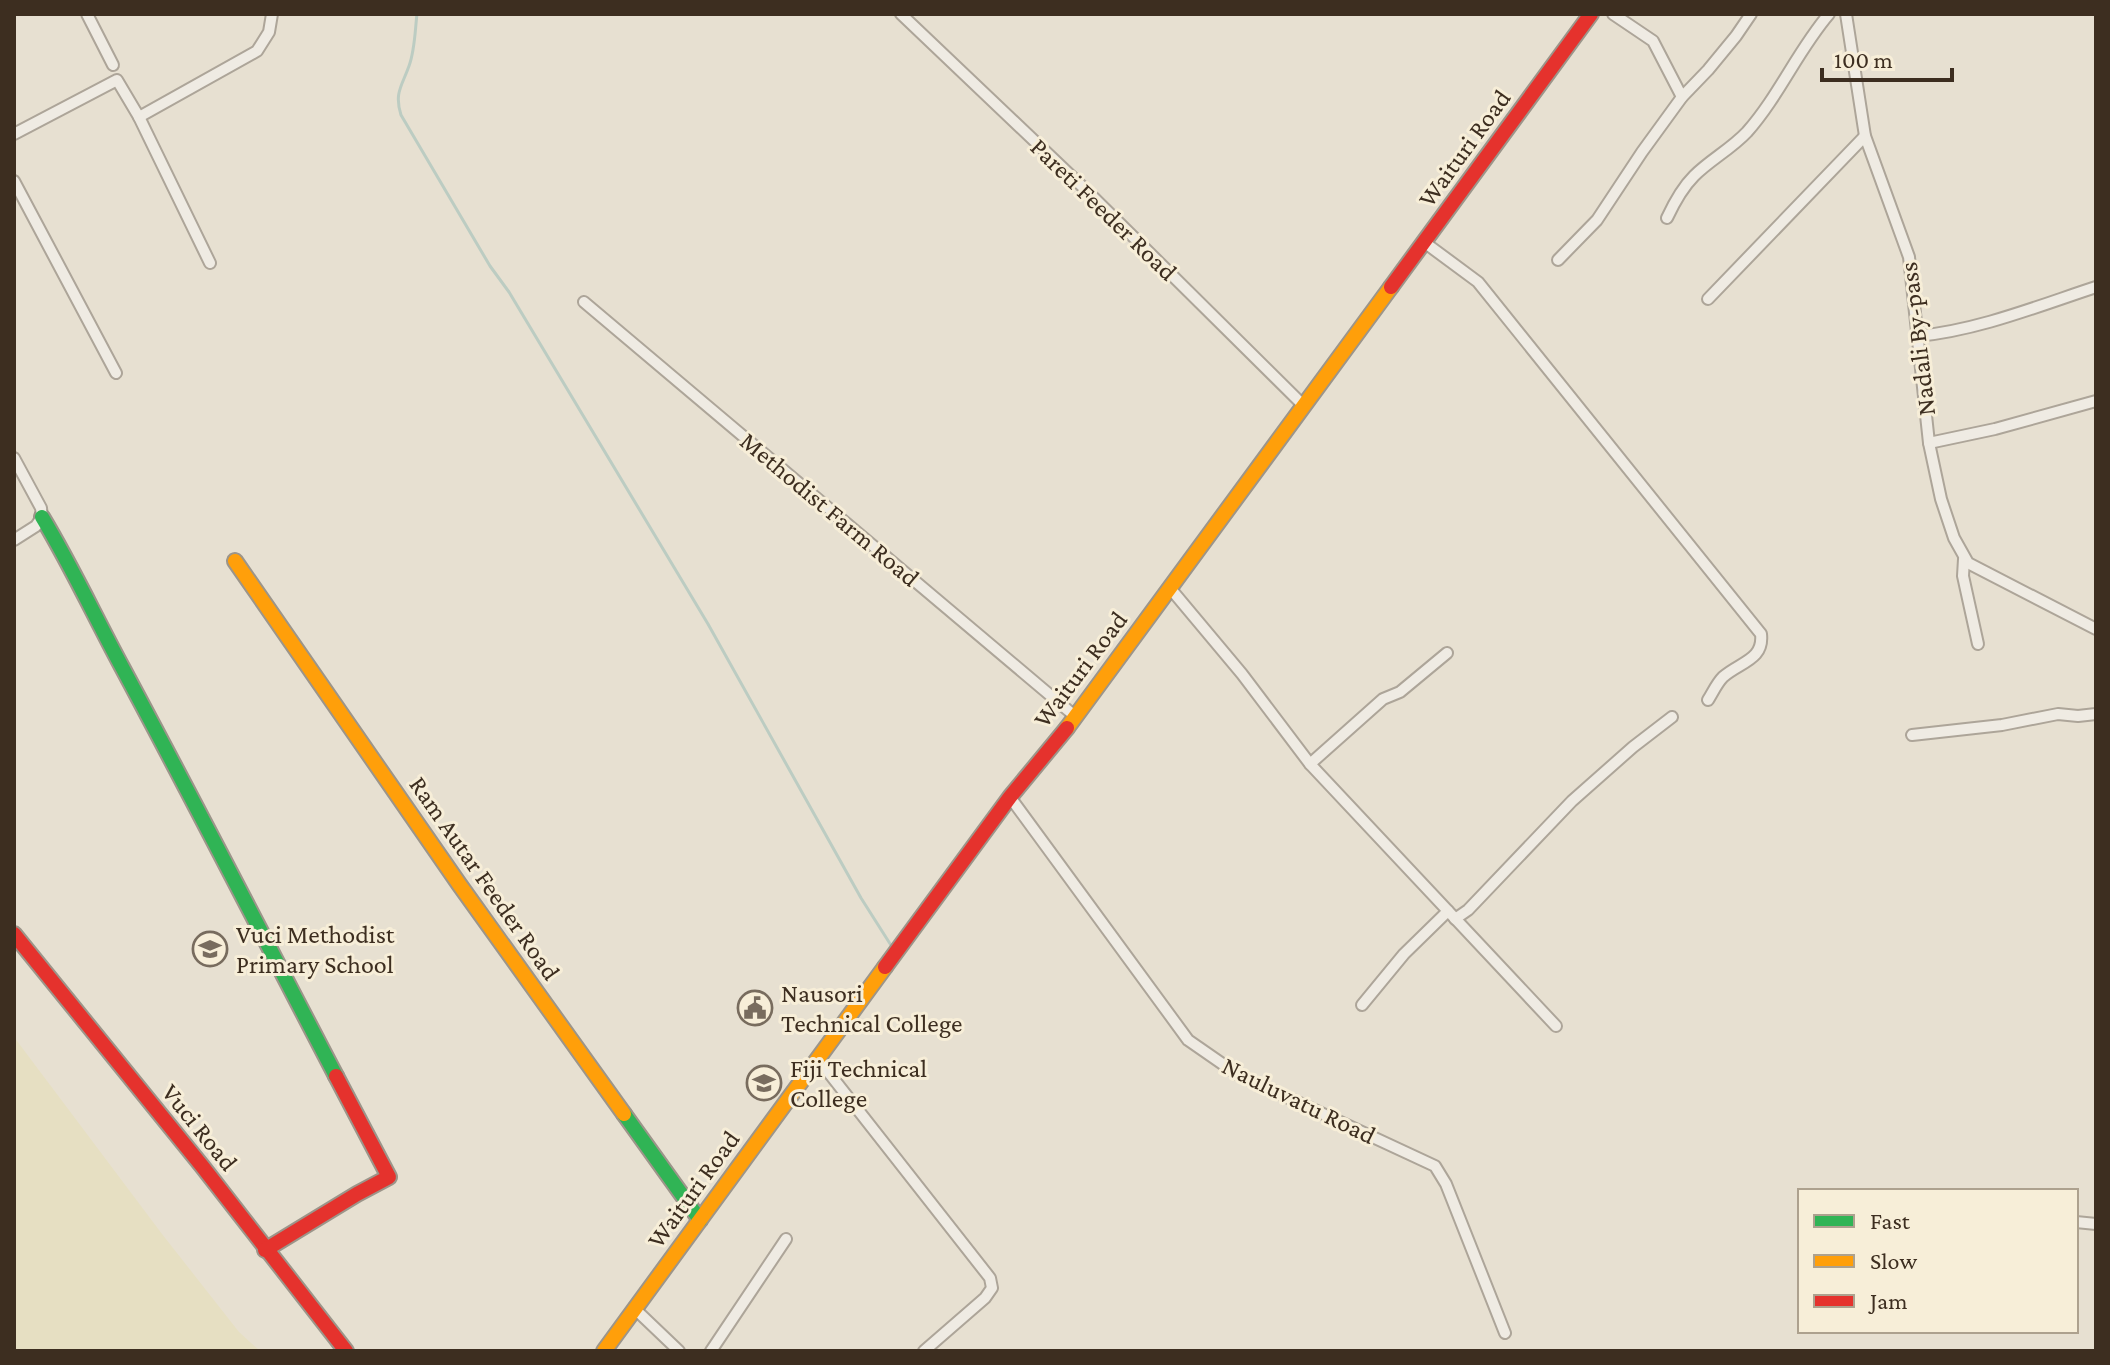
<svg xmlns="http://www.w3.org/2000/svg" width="2110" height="1365" viewBox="0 0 2110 1365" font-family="'Crimson Pro',serif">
<rect width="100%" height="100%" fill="#e7e0d1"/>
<!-- farmland -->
<polygon fill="#e6dfc2" points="14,1037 162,1234 239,1332 260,1351 14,1351"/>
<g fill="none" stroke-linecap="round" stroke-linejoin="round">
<!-- stream -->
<path stroke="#bcccc2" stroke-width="3" d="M417 14C415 30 415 50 409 66 402 86 394 93 401 115L490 266 509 292 708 624 861 898 894 950"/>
<!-- street casing -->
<g stroke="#ada599" stroke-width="14">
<g id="street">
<polyline points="87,14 113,65"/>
<polyline points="901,14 1087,191 1304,406"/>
<polyline points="1613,14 1653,41 1682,97"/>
<polyline points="1846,14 1865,136 1909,257 1929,443 1941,499 1954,538 1968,563 2096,629"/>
<polyline points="139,117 257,51 269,32 272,14"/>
<polyline points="14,134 117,80 139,117 210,263"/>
<polyline points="14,181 116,373"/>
<path d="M1667 218C1674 203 1682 188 1694 176 1710 160 1731 149 1747 132 1779 96 1798 50 1829 14"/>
<path d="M1424 242 1478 282 1761 634C1764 660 1740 662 1723 677 1717 683 1713 692 1708 700"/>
<polyline points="1558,260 1597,220 1642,152 1682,97 1708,70 1736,36 1751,14"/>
<polyline points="1708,299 1865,136"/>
<polyline points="584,302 1076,717"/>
<path d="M1918 336C1979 330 2038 306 2096 287"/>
<polyline points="1929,443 1995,429 2096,401"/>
<polyline points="14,458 41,508 42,517 36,526 14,540"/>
<polyline points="1964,559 1963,576 1978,644"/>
<polyline points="1170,588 1242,674 1310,764 1556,1026"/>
<polyline points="1912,735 2002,725 2058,714 2078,716 2096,714"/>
<polyline points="1310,764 1383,699 1400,692 1447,653"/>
<polyline points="1010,797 1188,1040 1237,1074 1435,1166 1446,1184 1505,1333"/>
<polyline points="1455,919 1468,910 1572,801 1633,747 1672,717"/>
<polyline points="1362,1005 1404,954 1448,911"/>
<polyline points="818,1059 990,1278 992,1288 985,1298 924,1351"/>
<polyline points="2076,1222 2096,1224"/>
<polyline points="635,1309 679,1351"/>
<polyline points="711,1351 786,1239"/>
</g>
</g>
<!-- fast casing -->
<g stroke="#9c958a" stroke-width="18">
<g id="fast">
<path d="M42 517C71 565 95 617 122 667 195 803 265 940 336 1076"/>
<polyline points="624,1114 700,1220"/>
</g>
</g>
<!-- slow casing -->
<g stroke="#9c958a" stroke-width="18">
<g id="slow">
<polyline points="235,561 459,884 624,1114"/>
<polyline points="1067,728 1391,287"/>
<polyline points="604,1351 885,967"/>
</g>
</g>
<!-- jam casing -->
<g stroke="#9c958a" stroke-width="18">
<g id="jam">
<polyline points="1391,287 1591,14"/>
<polyline points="14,934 202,1166 346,1351"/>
<polyline points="885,967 1010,797 1067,728"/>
<polyline points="265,1250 357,1194 389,1177 336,1076"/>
</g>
</g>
<!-- street -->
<use href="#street" stroke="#efebe3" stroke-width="10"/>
<!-- fast -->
<use href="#fast" stroke="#30b455" stroke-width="14"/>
<!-- slow -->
<use href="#slow" stroke="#ff9f0a" stroke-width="14"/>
<!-- jam -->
<use href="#jam" stroke="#e5322d" stroke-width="14"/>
</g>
<!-- icons -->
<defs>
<g id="school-ring" transform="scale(1.8)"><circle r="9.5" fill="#f7eed8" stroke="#786c5e" stroke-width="1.5"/><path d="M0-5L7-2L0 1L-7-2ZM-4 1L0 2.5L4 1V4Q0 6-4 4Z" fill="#786c5e"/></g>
<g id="civic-ring" transform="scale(1.8)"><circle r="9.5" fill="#f7eed8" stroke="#786c5e" stroke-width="1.5"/><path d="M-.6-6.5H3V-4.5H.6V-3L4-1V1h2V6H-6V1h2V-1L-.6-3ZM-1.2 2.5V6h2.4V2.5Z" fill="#786c5e"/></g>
</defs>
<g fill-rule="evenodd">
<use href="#school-ring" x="210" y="949"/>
<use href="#civic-ring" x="755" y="1008"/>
<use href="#school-ring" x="764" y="1083"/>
</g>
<g text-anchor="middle" stroke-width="6" stroke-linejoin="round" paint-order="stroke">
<!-- street labels -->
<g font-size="26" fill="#3d2e20" stroke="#f7eed8">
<text transform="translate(1464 148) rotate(-54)" y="9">Waituri Road</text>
<text transform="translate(1104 209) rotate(44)" y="9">Pareti Feeder Road</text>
<text transform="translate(1917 339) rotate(-97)" y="9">Nadali By-pass</text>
<text transform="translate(830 509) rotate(40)" y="9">Methodist Farm Road</text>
<text transform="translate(1080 669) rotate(-53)" y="9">Waituri Road</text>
<text transform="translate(485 878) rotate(55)" y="9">Ram Autar Feeder Road</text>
<text transform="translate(1299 1100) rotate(26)" y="9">Nauluvatu Road</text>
<text transform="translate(200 1127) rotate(51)" y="9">Vuci Road</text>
<text transform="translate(693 1189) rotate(-54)" y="9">Waituri Road</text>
</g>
<!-- poi labels -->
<g font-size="26" fill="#3d2e20" stroke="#f7eed8" text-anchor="start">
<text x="236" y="943">Vuci Methodist<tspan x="236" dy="30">Primary School</tspan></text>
<text x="781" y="1002">Nausori<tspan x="781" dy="30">Technical College</tspan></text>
<text x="790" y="1077">Fiji Technical<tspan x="790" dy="30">College</tspan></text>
</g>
</g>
<!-- border -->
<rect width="2110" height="1365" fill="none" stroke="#3d2e20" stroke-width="32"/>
<!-- legend -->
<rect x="1798" y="1189" width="280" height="144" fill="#f7eed8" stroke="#ada18e" stroke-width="2"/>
<rect x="1814" y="1215" width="40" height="12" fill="#30b455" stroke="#ada18e" stroke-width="2"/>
<text x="1870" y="1229" font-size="24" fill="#3d2e20">Fast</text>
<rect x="1814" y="1255" width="40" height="12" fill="#ff9f0a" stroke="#ada18e" stroke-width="2"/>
<text x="1870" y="1269" font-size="24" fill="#3d2e20">Slow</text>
<rect x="1814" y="1295" width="40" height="12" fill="#e5322d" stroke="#ada18e" stroke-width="2"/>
<text x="1870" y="1309" font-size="24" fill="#3d2e20">Jam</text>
<!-- scale -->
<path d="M1822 68v12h130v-12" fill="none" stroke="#3d2e20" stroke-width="4"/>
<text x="1834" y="68" font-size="24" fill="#3d2e20" stroke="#f7eed8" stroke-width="6" paint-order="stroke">100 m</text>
</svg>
